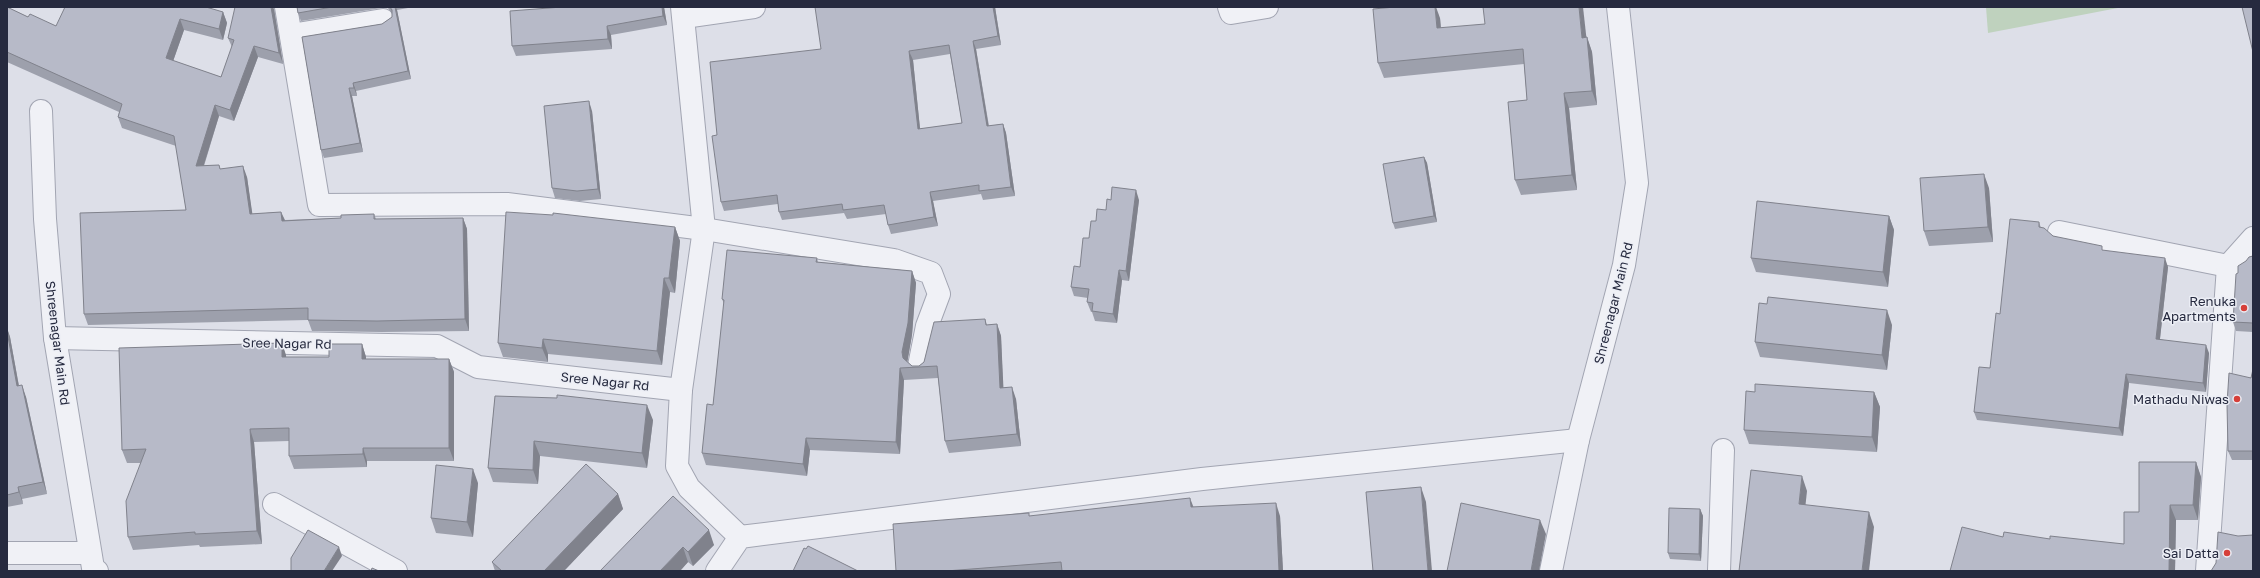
<svg xmlns="http://www.w3.org/2000/svg" width="2260" height="578" viewBox="0 0 2260 578" font-family="'Golos Text',sans-serif">
<rect width="100%" height="100%" fill="#dddfe8"/>
<!-- green -->
<polygon fill="#bfd2be" points="1986,7 2123,7 1988,33"/>
<g fill="none" stroke-linecap="round" stroke-linejoin="round">
<!-- minor casing -->
<g stroke="#a2a5b2" stroke-width="24">
<g id="minor">
<polyline points="286,7 319,205 507,204 704,229 894,260 931,273 939,294 927,326 919,366"/>
<polyline points="682,7 704,229 681,390 677,466 689,488 740,537"/>
<polyline points="1229,7 1231,13 1267,7"/>
<polyline points="684,17 754,7"/>
<polyline points="291,35 383,20"/>
<polyline points="41,111 45,219 55,338 93,568 97,571"/>
<polyline points="2059,232 2228,266 2241,262"/>
<polyline points="55,338 437,346 478,367 681,390"/>
<polyline points="274,504 396,571"/>
<polyline points="7,553 90,553"/>
<polyline points="717,571 740,537 1202,479 1578,440"/>
<polyline points="1551,571 1578,440 1624,265 1637,183 1618,7"/>
<polyline points="1719,571 1723,450"/>
<polyline points="2207,571 2228,266 2253,238"/>
</g>
</g>
<!-- minor -->
<use href="#minor" stroke="#f0f1f6" stroke-width="22"/>
</g>
<!-- wall -->
<g fill="#9da0ac" fill-rule="evenodd">
<polygon points="7,7 28,17 56,26 223,12 227,23 223,40 184,30 173,61 221,77 232,47 228,38 274,9 283,64 258,57 234,121 219,116 204,166 219,165 220,169 247,177 252,214 281,212 285,220 341,218 374,214 376,219 463,218 467,229 469,331 382,332 312,331 308,320 88,325 84,314 186,210 176,146 122,128 118,117 119,112 7,62"/>
<polygon points="297,7 408,7 408,8 397,10 411,79 356,91 357,96 352,96 363,152 324,158 321,150 302,37 382,24 392,17 392,14 388,8 381,8 301,21 298,13"/>
<polygon points="562,7 664,7 667,25 611,35 612,49 516,56 512,46"/>
<polygon points="766,7 776,7 766,8"/>
<path d="M995 7 1001 45 976 49 989 126 1003 124 1006 133 1015 196 983 200 981 194 933 201 938 226 891 234 888 225 886 214 847 219 844 213 782 220 779 212 778 204 724 211 721 202 717 135 821 49ZM950 54 962 123 920 129 913 60Z"/>
<polygon points="1440,18 1441,28 1587,37 1592,52 1597,105 1569,108 1577,190 1521,195 1515,180 1527,100 1524,64 1384,78 1378,63"/>
<polygon points="592,111 601,199 580,201 555,198 552,188"/>
<polygon points="1424,157 1427,163 1437,222 1395,229 1393,223"/>
<polygon points="1989,188 1993,242 1929,246 1924,231"/>
<polygon points="1139,200 1129,281 1122,280 1117,323 1095,321 1092,312 1091,312 1087,302 1088,298 1074,296 1071,287 1080,267 1089,238 1096,221 1106,210"/>
<polygon points="1889,216 1894,230 1888,287 1756,272 1751,258"/>
<polygon points="2039,222 2041,228 2053,236 2104,251 2168,267 2160,339 2209,353 2206,392 2129,383 2123,436 1977,420 1974,412 1990,368"/>
<polygon points="675,227 680,241 675,293 670,292 662,365 548,354 548,362 503,357 498,343"/>
<polygon points="2253,256 2253,332 2236,331 2233,322 2246,261"/>
<polygon points="817,258 818,262 912,271 916,283 912,335 907,362 912,366 919,366 985,319 987,325 997,324 1001,336 1003,388 1016,399 1021,446 949,453 945,441 938,378 904,380 900,454 810,450 807,476 706,465 702,453 713,405 724,304 722,299"/>
<polygon points="1767,304 1892,325 1887,370 1760,357 1755,342"/>
<polygon points="7,328 10,337 19,386 26,397 47,494 22,499 23,504 7,507"/>
<polygon points="282,343 286,357 329,357 362,344 366,357 366,359 449,359 454,372 454,461 367,461 367,467 294,469 289,456 289,441 254,442 262,544 200,547 199,545 133,550 128,537 141,463 127,463 122,450"/>
<polygon points="2253,369 2253,460 2232,460 2228,451 2251,378"/>
<polygon points="1755,392 1874,392 1880,407 1877,452 1749,444 1744,430"/>
<polygon points="495,396 653,420 647,468 540,456 538,484 493,482 488,468"/>
<polygon points="2196,462 2201,477 2198,520 2176,520 2175,571 1950,571 2003,537 2050,539 2124,544 2139,512"/>
<polygon points="478,483 473,537 436,533 431,518"/>
<polygon points="618,494 623,509 564,571 495,571 492,562"/>
<polygon points="673,496 714,545 693,566 688,562 680,571"/>
<polygon points="1193,507 1280,516 1283,571 896,571 1030,516"/>
<polygon points="1700,509 1703,516 1701,561 1670,559 1668,553"/>
</g>
<!-- shaded-wall -->
<g fill="#80828c">
<polygon points="271,7 273,7 274,9 283,64 279,53"/>
<polygon points="395,7 396,7 397,10 411,79 408,71"/>
<polygon points="662,7 664,7 667,25 663,16"/>
<polygon points="993,7 995,7 1001,45 998,36"/>
<polygon points="1435,7 1436,7 1440,18 1442,43 1437,28"/>
<polygon points="1579,7 1583,7 1588,52 1582,38"/>
<polygon points="223,12 227,23 223,40 219,29"/>
<polygon points="180,19 184,30 170,70 166,58"/>
<polygon points="607,26 611,35 612,49 608,39"/>
<polygon points="1587,37 1592,52 1597,105 1592,91"/>
<polygon points="973,41 976,49 990,135 987,126"/>
<polygon points="254,46 258,57 234,121 230,110"/>
<polygon points="909,51 913,60 921,138 918,129"/>
<polygon points="353,83 356,91 357,96 354,88"/>
<polygon points="349,88 352,96 363,152 360,143"/>
<polygon points="1564,93 1569,108 1577,190 1572,175"/>
<polygon points="589,101 592,111 601,199 598,189"/>
<polygon points="215,105 219,116 200,177 196,166"/>
<polygon points="1003,124 1006,133 1015,196 1011,187"/>
<polygon points="1424,157 1427,163 1437,222 1434,216"/>
<polygon points="243,166 247,177 254,225 250,214"/>
<polygon points="1984,174 1989,188 1993,242 1988,227"/>
<polygon points="1136,190 1139,200 1129,281 1126,271"/>
<polygon points="930,192 933,201 938,226 934,217"/>
<polygon points="281,212 286,223 282,221"/>
<polygon points="1889,216 1894,230 1888,287 1883,272"/>
<polygon points="463,218 467,229 469,331 465,319"/>
<polygon points="675,227 680,241 675,293 669,278"/>
<polygon points="2165,258 2168,267 2159,347 2156,339"/>
<polygon points="1119,270 1122,280 1117,323 1113,314"/>
<polygon points="912,271 916,283 912,335 907,364 903,358 902,352"/>
<polygon points="664,278 670,292 662,365 657,351"/>
<polygon points="1887,310 1892,325 1887,370 1882,355"/>
<polygon points="997,324 1001,336 1004,400 1000,388"/>
<polygon points="7,328 10,337 21,398 17,386"/>
<polygon points="543,339 548,354 548,362 542,348"/>
<polygon points="282,343 286,355 287,370 282,357"/>
<polygon points="362,344 366,357 366,372 362,359"/>
<polygon points="2206,345 2209,353 2206,392 2203,383"/>
<polygon points="449,359 454,372 454,461 449,448"/>
<polygon points="900,368 904,380 900,454 896,442"/>
<polygon points="2126,374 2129,383 2123,436 2119,428"/>
<polygon points="22,385 26,397 47,494 43,482"/>
<polygon points="1012,387 1016,399 1021,446 1017,434"/>
<polygon points="1874,392 1880,407 1877,452 1872,437"/>
<polygon points="647,405 653,420 647,468 642,453"/>
<polygon points="250,429 254,442 262,544 257,531"/>
<polygon points="806,438 810,450 807,476 803,464"/>
<polygon points="534,441 540,456 538,484 533,470"/>
<polygon points="363,448 367,461 367,467 363,454"/>
<polygon points="2196,462 2201,477 2198,520 2193,505"/>
<polygon points="473,469 478,483 473,537 467,522"/>
<polygon points="1802,476 1807,491 1804,519 1799,504"/>
<polygon points="18,487 22,499 23,504 19,492"/>
<polygon points="1421,487 1426,502 1432,571 1428,571"/>
<polygon points="618,494 623,509 564,571 544,571"/>
<polygon points="1190,498 1195,511 1191,507"/>
<polygon points="1276,503 1280,516 1283,571 1279,571"/>
<polygon points="2170,505 2176,520 2175,571 2169,571"/>
<polygon points="1700,509 1703,516 1701,561 1699,554"/>
<polygon points="1869,512 1874,527 1869,571 1862,571"/>
<polygon points="1540,520 1546,534 1539,571 1531,571"/>
<polygon points="709,530 714,545 693,566 688,552"/>
<polygon points="339,547 342,556 332,571 324,571"/>
<polygon points="683,547 688,562 680,571 660,571"/>
</g>
<!-- building -->
<g fill="#b7bac8" stroke="#80828c" fill-rule="evenodd">
<polygon points="7,7 28,17 30,14 56,26 65,7 206,7 223,12 219,29 180,19 166,58 221,77 234,40 228,38 235,7 271,7 279,53 254,46 230,110 215,105 196,166 219,165 220,169 243,166 250,214 281,212 282,221 341,218 341,215 374,214 374,219 463,218 465,319 377,321 308,320 308,308 84,314 80,213 186,210 174,136 118,117 122,104 7,52"/>
<polygon points="297,7 332,7 298,13"/>
<polygon points="390,7 395,7 408,71 353,83 354,88 349,88 360,143 321,150 302,37 382,24 392,17 392,10"/>
<polygon points="562,7 662,7 663,16 607,26 608,39 512,46 510,11"/>
<path d="M815 7H993L998 36 973 41 987 126 1003 124 1011 187 979 191V185L930 192 934 217 888 225 884 205 843 210 842 204 779 212 777 195 721 202 712 136 717 135 710 62 821 49ZM949 45 962 123 918 129 909 51Z"/>
<polygon points="1395,7 1435,7 1437,28 1485,24 1483,7 1579,7 1582,38 1587,37 1592,91 1564,93 1572,175 1515,180 1508,102 1527,100 1523,49 1378,63 1373,9"/>
<polygon points="2242,7 2253,7 2253,52"/>
<polygon points="589,101 598,189 577,191 552,188 544,106"/>
<polygon points="1424,157 1434,216 1393,223 1383,164"/>
<polygon points="1984,174 1988,227 1924,231 1920,178"/>
<polygon points="1112,187 1136,190 1126,271 1119,270 1113,314 1092,311 1093,303 1087,302 1089,289 1071,287 1074,266 1080,267 1083,238 1089,238 1091,221 1096,221 1097,209 1106,210 1107,199 1111,200"/>
<polygon points="1757,201 1889,216 1883,272 1751,258"/>
<polygon points="506,212 553,215 553,213 675,227 669,278 664,278 657,351 543,339 542,348 498,343"/>
<polygon points="2010,219 2039,222 2039,227 2044,228 2053,236 2102,246 2102,250 2165,258 2156,339 2206,345 2203,383 2126,374 2119,428 1974,412 1979,367 1990,368 1996,313 2000,314"/>
<polygon points="727,250 817,258 816,262 912,271 908,323 902,352 903,358 912,366 919,366 924,362 934,322 985,319 986,325 997,324 1000,388 1012,387 1017,434 945,441 937,366 900,368 896,442 806,438 803,464 702,453 707,404 713,405 724,300 722,299"/>
<polygon points="2253,256 2253,323 2233,322 2236,274 2238,273 2238,266 2246,261 2249,257"/>
<polygon points="1768,297 1887,310 1882,355 1755,342 1759,303 1767,304"/>
<polygon points="7,331 17,386 22,385 43,482 18,487 19,492 7,495"/>
<polygon points="282,343 282,357 329,357 329,344 362,344 362,359 449,359 449,448 363,448 363,454 289,456 289,428 250,429 257,531 195,534 195,532 128,537 126,501 146,449 122,450 119,348"/>
<polygon points="2253,369 2253,451 2228,451 2227,404 2229,373 2251,378"/>
<polygon points="1755,384 1874,392 1872,437 1744,430 1746,391 1755,392"/>
<polygon points="557,395 647,405 642,453 534,441 533,470 488,468 495,396 557,398"/>
<polygon points="2139,462 2196,462 2193,505 2170,505 2169,571 1950,571 1962,527 2003,537 2004,532 2050,539 2050,536 2124,544 2124,512 2139,512"/>
<polygon points="586,464 618,494 544,571 502,571 492,562"/>
<polygon points="436,465 473,469 467,522 431,518"/>
<polygon points="1751,470 1802,476 1799,504 1869,512 1862,571 1739,571"/>
<polygon points="1421,487 1428,571 1373,571 1366,492"/>
<polygon points="673,496 709,530 688,552 683,547 660,571 600,571"/>
<polygon points="1190,498 1191,507 1276,503 1279,571 1062,571 1061,562 946,571 896,571 893,524 1029,513 1029,516"/>
<polygon points="1461,503 1540,520 1531,571 1447,571"/>
<polygon points="1669,508 1700,509 1699,554 1668,553"/>
<polygon points="308,530 339,547 324,571 291,571 291,558"/>
<polygon points="2218,532 2238,536 2253,535 2253,571 2211,571 2216,563"/>
<polygon points="808,546 858,571 793,571 804,548 806,549"/>
<polygon points="372,568 379,571 371,571"/>
</g>
<!-- markers -->
<g fill="#d63f39" stroke="#eceef5" stroke-width="1.5">
<circle cx="2244" cy="308" r="4"/>
<circle cx="2237" cy="399" r="4"/>
<circle cx="2227" cy="553" r="4"/>
</g>
<g text-anchor="middle" stroke-width="3" stroke-linejoin="round" paint-order="stroke">
<!-- poi labels -->
<g font-size="13" fill="#262a3f" stroke="#eceef5" text-anchor="end">
<text x="2236" y="306">Renuka<tspan x="2236" dy="15">Apartments</tspan></text>
<text x="2229" y="404">Mathadu Niwas</text>
<text x="2219" y="558">Sai Datta</text>
</g>
<!-- street labels -->
<g font-size="13" fill="#262a3f" stroke="#eceef5">
<text transform="translate(1613 303) rotate(-76)" y="5">Shreenagar Main Rd</text>
<text transform="translate(58 343) rotate(83)" y="5">Shreenagar Main Rd</text>
<text transform="translate(287 343) rotate(1)" y="5">Sree Nagar Rd</text>
<text transform="translate(605 381) rotate(6)" y="5">Sree Nagar Rd</text>
</g>
</g>
<!-- border -->
<rect width="2260" height="578" fill="none" stroke="#262a3f" stroke-width="16"/>
</svg>
